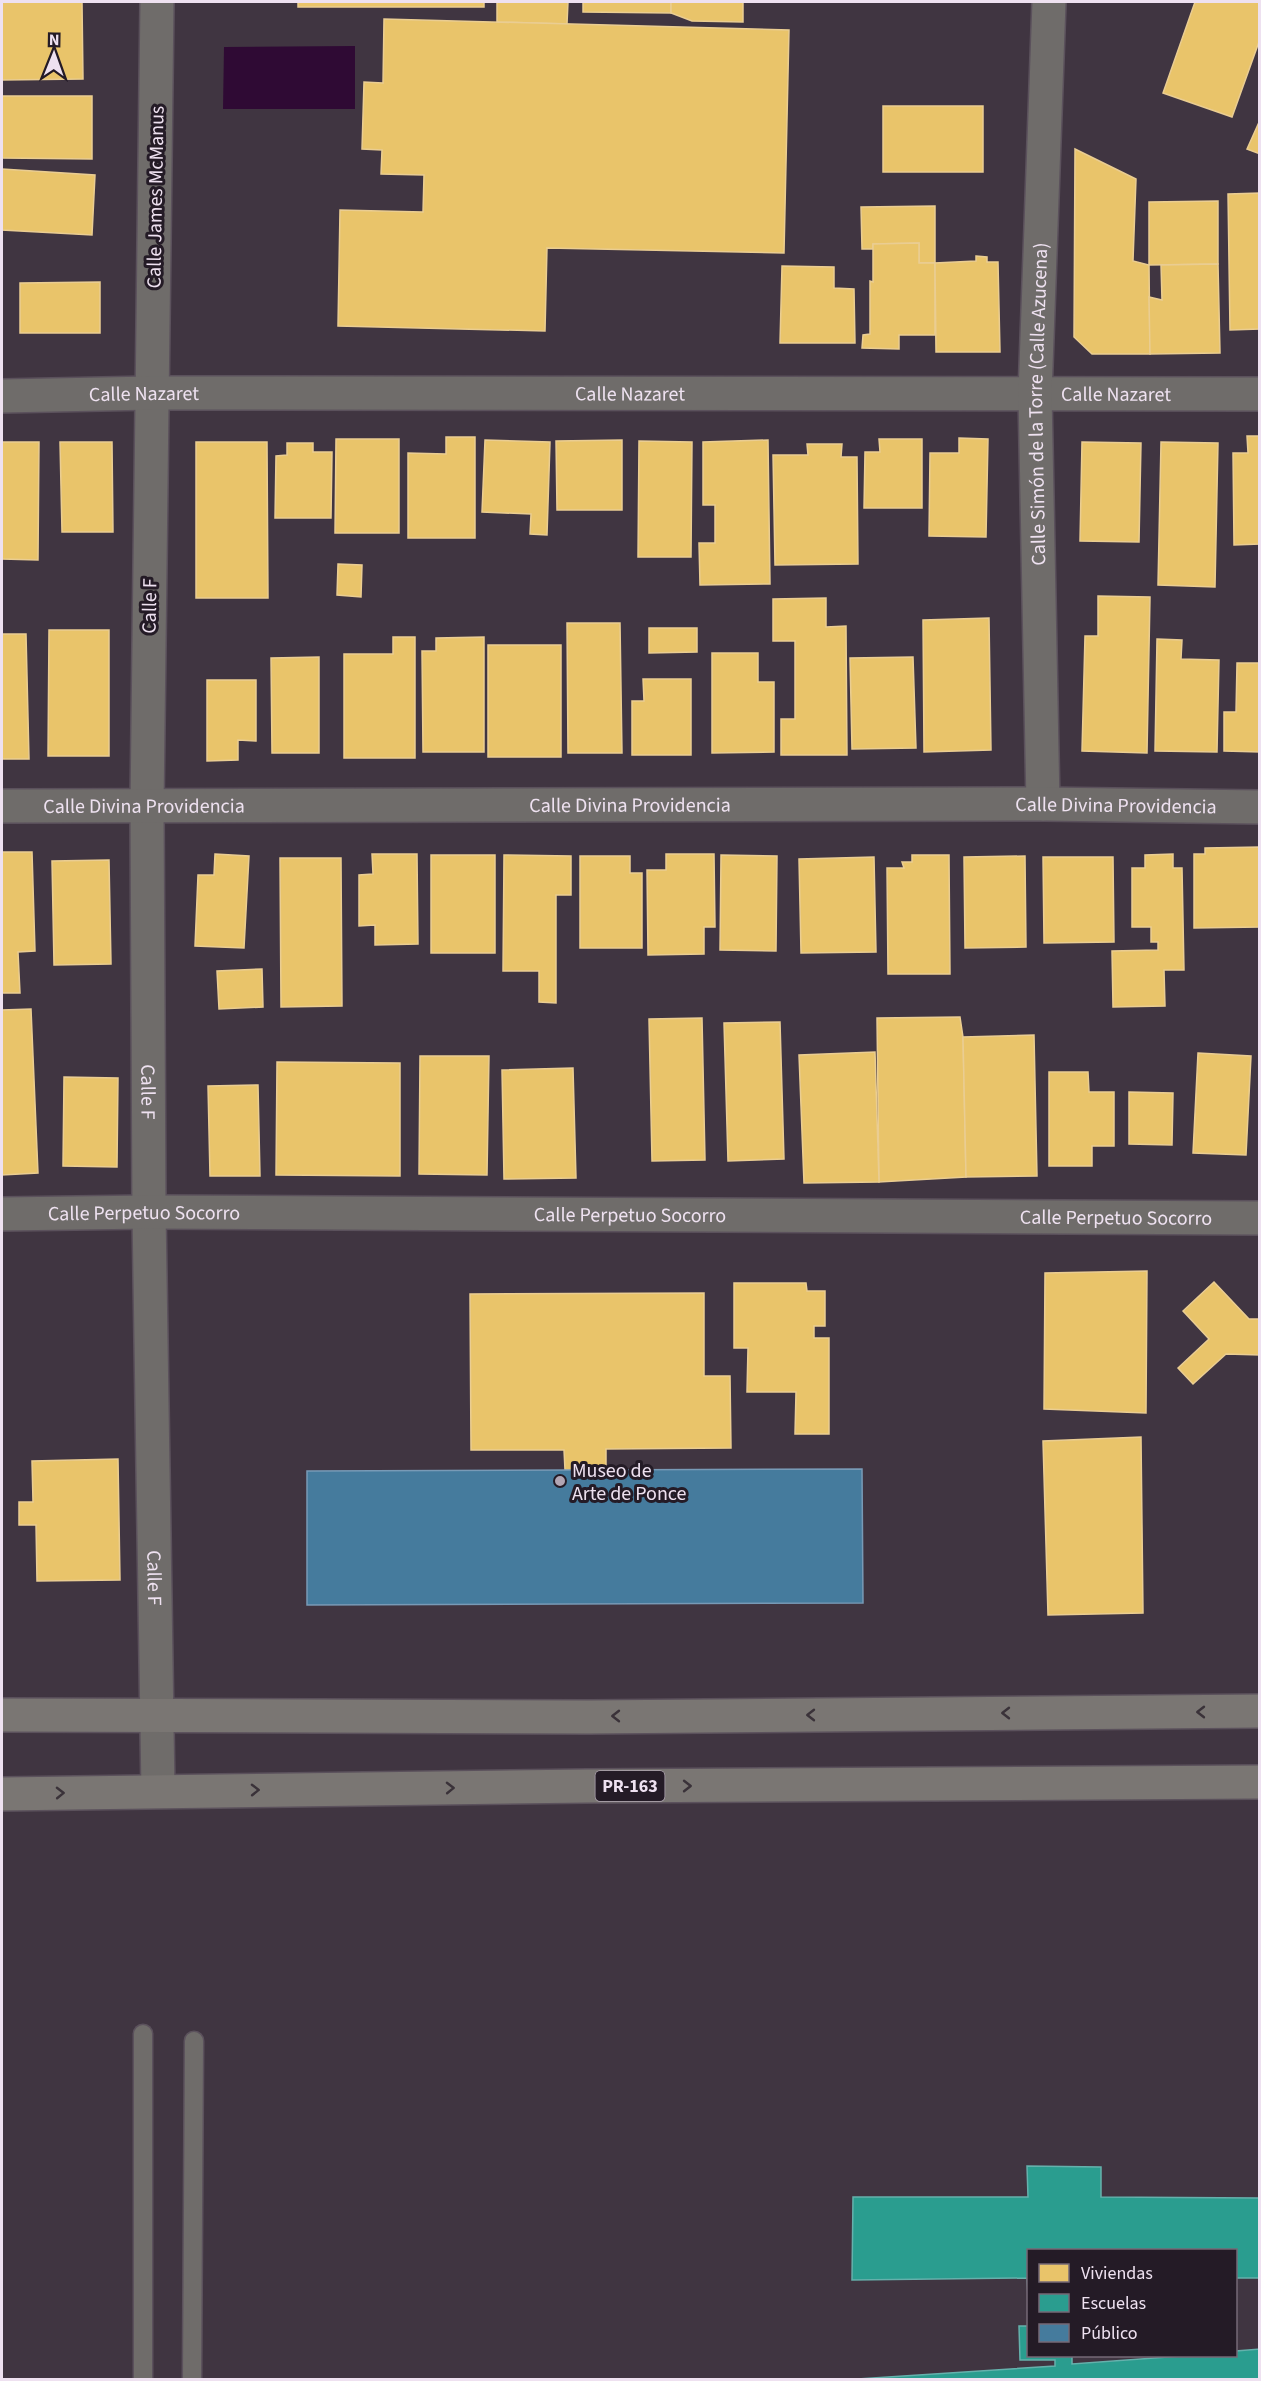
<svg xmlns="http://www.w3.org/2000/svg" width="1261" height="2381" viewBox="0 0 1261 2381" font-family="'Source Sans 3',sans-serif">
<rect width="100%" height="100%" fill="#403541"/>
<!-- water -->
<polygon fill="#2f0a34" points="355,46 355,109 223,109 224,47"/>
<!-- homes -->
<g fill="#e9c46a" stroke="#eacd92" stroke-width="1.5">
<polygon points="2,2 82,2 83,79 2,80"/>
<rect x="298" y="2" width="186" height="5"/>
<polygon points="497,2 568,2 567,24 497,22"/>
<polygon points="583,2 671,2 671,13 583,12"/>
<polygon points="671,2 743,2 743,22 692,21 671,13"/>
<polygon points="1195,2 1260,2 1260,39 1232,117 1163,93"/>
<polygon points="384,19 789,30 784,253 547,248 545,331 338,326 340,210 423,212 424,175 381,174 382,150 362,149 364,82 383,83"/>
<polygon points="2,96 92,96 92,159 2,158"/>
<rect x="883" y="106" width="100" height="66"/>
<polygon points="1260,120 1260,154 1247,149"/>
<polygon points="1075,149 1136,179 1133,261 1149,265 1150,354 1092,354 1074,337"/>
<polygon points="2,169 95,175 92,235 2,230"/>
<polygon points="1260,193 1260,329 1230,330 1228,194"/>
<polygon points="1218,201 1218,264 1149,265 1149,202"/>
<polygon points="935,206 935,263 919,263 919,243 873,244 873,249 862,249 861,207"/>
<polygon points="919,243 919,263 935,263 935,335 899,335 899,349 862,348 863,335 870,334 870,281 873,282 873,244"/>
<polygon points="976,256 987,257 987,262 998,262 1000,352 936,352 935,263 976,261"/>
<polygon points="1218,264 1220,353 1150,354 1149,297 1162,300 1161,265"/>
<polygon points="782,266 834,267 834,288 854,289 855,343 780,343"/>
<polygon points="100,282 100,333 20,333 20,283"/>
<polygon points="1247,436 1260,436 1260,544 1234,545 1233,453 1248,453"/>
<polygon points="446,437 475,437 475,538 408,538 408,453 446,454"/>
<polygon points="959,438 988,439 986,537 929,536 930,453 959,453"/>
<polygon points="336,439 399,439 399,533 335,533"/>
<polygon points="879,439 922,439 922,508 864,508 865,452 880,452"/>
<polygon points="485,440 550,442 547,535 530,534 531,514 482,512"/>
<polygon points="622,440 622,510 557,510 556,441"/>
<polygon points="768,440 770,584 700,585 699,543 715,543 715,505 703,505 703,442"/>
<polygon points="639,441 692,442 691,557 638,557"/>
<polygon points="2,442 39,442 38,560 2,559"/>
<polygon points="60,442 112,442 113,532 62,532"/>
<polygon points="196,442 267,442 268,598 196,598"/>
<polygon points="1082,442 1141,443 1139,542 1080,541"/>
<polygon points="1161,442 1218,443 1215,587 1158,585"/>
<polygon points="287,443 313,443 313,452 332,452 331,518 275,518 276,456 287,455"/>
<polygon points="807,444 842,444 841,457 857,457 858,564 775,565 773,455 808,455"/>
<polygon points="338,564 362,565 361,597 337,595"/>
<polygon points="1098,596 1150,597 1147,753 1082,751 1085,636 1098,636"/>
<polygon points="826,598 826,627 846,626 847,755 781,755 781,719 795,719 795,641 773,641 773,599"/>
<polygon points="989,618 991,750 924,752 923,620"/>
<polygon points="567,623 620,623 622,753 568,753"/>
<polygon points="649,628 697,628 697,652 649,653"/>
<polygon points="49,630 109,630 109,756 48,756"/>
<polygon points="2,634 26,634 29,759 2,759"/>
<polygon points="393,637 415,637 415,758 344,758 344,654 393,654"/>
<polygon points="484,637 484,752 423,752 422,651 436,651 436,638"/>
<polygon points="1157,639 1182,640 1181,659 1219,660 1217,752 1155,751"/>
<rect x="488" y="645" width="73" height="112"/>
<polygon points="712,653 758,653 758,682 774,682 774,752 712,753"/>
<polygon points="319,657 319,753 272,753 271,658"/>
<polygon points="913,657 916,748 852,749 850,658"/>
<polygon points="1237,663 1260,663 1260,752 1224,751 1224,712 1236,712"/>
<polygon points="643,679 691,679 691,755 632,755 632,701 644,701"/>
<polygon points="207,680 256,680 256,741 238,740 238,760 207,761"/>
<polygon points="1260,847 1260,927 1194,928 1194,854 1205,854 1205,848"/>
<polygon points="2,852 32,852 35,951 18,952 20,993 2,993"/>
<polygon points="215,854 249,856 244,948 195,946 198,875 214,875"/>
<polygon points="372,854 417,854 418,944 375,945 375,925 359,926 359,875 373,874"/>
<polygon points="666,854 714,854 715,927 704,927 704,954 648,955 647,870 666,870"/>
<polygon points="1173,854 1173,868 1182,868 1184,970 1164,970 1165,1006 1113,1007 1112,951 1158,950 1158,942 1151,942 1151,927 1132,927 1132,868 1145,868 1145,855"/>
<rect x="431" y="855" width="64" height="98"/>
<polygon points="504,855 571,856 571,895 556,895 556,1003 539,1002 539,971 503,971"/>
<polygon points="721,855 777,856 776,951 720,950"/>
<polygon points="912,855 949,855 950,974 888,974 887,868 904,868 902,862 912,862"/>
<polygon points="580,856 630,856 630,873 642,873 642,948 580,948"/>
<polygon points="1025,856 1026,947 965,948 964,857"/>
<polygon points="874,857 876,952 801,953 799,859"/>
<polygon points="1043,857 1113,857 1114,942 1044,943"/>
<polygon points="280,858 341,858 342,1006 281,1007"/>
<polygon points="109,860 111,964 54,965 52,861"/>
<polygon points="262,969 263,1007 219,1009 217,971"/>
<polygon points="31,1009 38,1173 2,1175 2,1010"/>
<polygon points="960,1017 963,1037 966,1177 879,1182 877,1018"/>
<polygon points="702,1018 705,1160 652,1161 649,1019"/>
<polygon points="780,1022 784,1159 728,1161 724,1023"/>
<polygon points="1034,1035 1037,1176 966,1177 963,1037"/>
<polygon points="875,1052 879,1182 804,1183 799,1055"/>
<polygon points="1198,1053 1251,1056 1246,1155 1193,1153"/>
<polygon points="420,1056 489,1056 487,1175 419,1174"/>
<polygon points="277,1062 400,1063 400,1176 276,1175"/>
<polygon points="573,1068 576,1178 504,1179 502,1070"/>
<polygon points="1049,1072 1088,1072 1089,1092 1114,1092 1114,1146 1092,1146 1092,1166 1049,1166"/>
<polygon points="64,1077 118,1078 117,1167 63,1166"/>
<polygon points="258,1085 260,1176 210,1176 208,1086"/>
<polygon points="1129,1092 1173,1093 1172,1145 1129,1144"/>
<polygon points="1147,1271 1146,1413 1044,1409 1045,1273"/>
<polygon points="1214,1282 1249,1319 1260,1319 1260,1355 1226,1354 1193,1384 1178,1368 1209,1339 1183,1311"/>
<polygon points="734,1283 806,1283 807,1291 825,1291 825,1326 814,1326 814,1338 829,1338 829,1434 795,1434 796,1392 747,1392 748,1348 734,1348"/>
<polygon points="704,1293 704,1376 730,1376 731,1448 606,1449 606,1470 565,1470 564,1450 471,1450 470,1294"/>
<polygon points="1141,1437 1143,1613 1048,1615 1043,1441"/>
<polygon points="118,1459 120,1580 37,1581 36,1525 19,1525 19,1502 33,1502 32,1461"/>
</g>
<!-- schools -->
<g fill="#2a9d8f" stroke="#65b1ac" stroke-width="1.5">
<polygon points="1027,2166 1101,2167 1101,2197 1260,2198 1260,2278 1236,2278 1236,2250 1028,2250 1028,2298 1027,2278 852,2280 853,2197 1028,2197"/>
<polygon points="1019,2326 1028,2326 1028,2356 1072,2356 1072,2364 1182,2356 1236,2356 1236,2351 1260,2349 1260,2380 842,2380 1055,2366 1055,2360 1020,2360"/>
</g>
<!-- public -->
<polygon fill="#457b9d" stroke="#789ab6" stroke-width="1.5" points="862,1469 863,1603 307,1605 307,1471"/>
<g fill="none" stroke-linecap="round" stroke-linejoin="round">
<!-- lane casing -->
<g stroke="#5b515c" stroke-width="21">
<g id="lane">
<polyline points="143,2034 143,2380"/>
<polyline points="192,2380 194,2041"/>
</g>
</g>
<!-- street casing -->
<g stroke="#5b515c" stroke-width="36">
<g id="street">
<path id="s1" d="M157 2 147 806 149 1212 158 1791"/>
<path id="s2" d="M2 396 152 393 1260 394"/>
<path id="s3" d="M1043 804 1035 394 1049 2"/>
<path id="s4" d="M2 806 1043 804 1260 807"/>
<path id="s5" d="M2 1214 149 1212 1260 1218"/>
</g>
</g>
<!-- primary casing -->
<g stroke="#5b515c" stroke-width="36">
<g id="primary">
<polyline points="2,1715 589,1717 1260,1711"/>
<polyline points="2,1794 587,1786 1260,1782"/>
</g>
</g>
<!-- lane -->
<use href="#lane" stroke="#6f6c6a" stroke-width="18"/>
<!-- street -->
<use href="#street" stroke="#6f6c6a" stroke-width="33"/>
<!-- primary -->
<use href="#primary" stroke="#7a7673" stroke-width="33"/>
</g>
<!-- one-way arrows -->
<defs><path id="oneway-chevron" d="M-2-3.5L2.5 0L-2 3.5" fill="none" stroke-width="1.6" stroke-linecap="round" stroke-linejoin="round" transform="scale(1.5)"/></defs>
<g stroke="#3a3239">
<use href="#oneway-chevron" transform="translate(1201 1712) rotate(180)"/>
<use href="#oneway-chevron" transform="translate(1006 1713) rotate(180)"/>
<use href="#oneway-chevron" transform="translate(811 1715) rotate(180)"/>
<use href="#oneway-chevron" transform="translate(616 1716) rotate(180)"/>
<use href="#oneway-chevron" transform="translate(687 1786)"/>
<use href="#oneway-chevron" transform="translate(450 1788) rotate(-1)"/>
<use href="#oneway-chevron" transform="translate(255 1790) rotate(-1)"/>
<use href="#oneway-chevron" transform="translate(60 1793) rotate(-1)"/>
</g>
<!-- markers -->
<circle fill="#b1a5b3" stroke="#241b26" stroke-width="2" cx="560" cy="1481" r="6"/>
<g text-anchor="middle" stroke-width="6" stroke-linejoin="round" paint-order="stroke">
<!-- shield labels -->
<rect fill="#241b26" stroke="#b1a6b3" stroke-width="1.5" x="595.5" y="1771" width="69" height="30" rx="4.5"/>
<g font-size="18" font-weight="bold" fill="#eee1f0">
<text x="630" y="1792">PR-163</text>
</g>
<!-- street labels -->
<g font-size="20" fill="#eee1f0" stroke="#241b26">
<text transform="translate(155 197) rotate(-89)" y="7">Calle James McManus</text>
<text dy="7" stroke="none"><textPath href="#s2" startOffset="142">Calle Nazaret</textPath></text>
<text dy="7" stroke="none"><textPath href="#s2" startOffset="628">Calle Nazaret</textPath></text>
<text dy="7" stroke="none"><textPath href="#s2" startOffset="1114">Calle Nazaret</textPath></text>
<text dy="7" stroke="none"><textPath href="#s3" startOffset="400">Calle Simón de la Torre (Calle Azucena)</textPath></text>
<text transform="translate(149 606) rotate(-89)" y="7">Calle F</text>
<text dy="7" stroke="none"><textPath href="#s4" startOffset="628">Calle Divina Providencia</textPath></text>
<text dy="7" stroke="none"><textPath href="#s4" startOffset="142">Calle Divina Providencia</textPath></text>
<text dy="7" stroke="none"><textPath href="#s4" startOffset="1114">Calle Divina Providencia</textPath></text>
<text dy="7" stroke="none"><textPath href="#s1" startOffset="1090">Calle F</textPath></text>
<text dy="7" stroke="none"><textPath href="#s5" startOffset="142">Calle Perpetuo Socorro</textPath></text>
<text dy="7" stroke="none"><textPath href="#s5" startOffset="628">Calle Perpetuo Socorro</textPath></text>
<text dy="7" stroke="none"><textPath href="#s5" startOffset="1114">Calle Perpetuo Socorro</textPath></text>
<text dy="7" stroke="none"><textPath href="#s1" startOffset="1576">Calle F</textPath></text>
</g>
<!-- poi labels -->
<g font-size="20" fill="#eee1f0" stroke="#241b26" text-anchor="start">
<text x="572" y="1477">Museo de<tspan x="572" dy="23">Arte de Ponce</tspan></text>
</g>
</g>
<!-- border -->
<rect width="1261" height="2381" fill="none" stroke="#eee1f0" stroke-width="6"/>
<!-- legend -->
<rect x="1027" y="2249" width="210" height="108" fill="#241b26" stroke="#756a77" stroke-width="1.5"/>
<rect x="1039" y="2264" width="30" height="18" fill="#e9c46a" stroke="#756a77" stroke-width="1.5"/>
<text x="1081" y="2279" font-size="18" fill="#eee1f0">Viviendas</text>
<rect x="1039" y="2294" width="30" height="18" fill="#2a9d8f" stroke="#756a77" stroke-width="1.5"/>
<text x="1081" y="2309" font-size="18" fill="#eee1f0">Escuelas</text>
<rect x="1039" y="2324" width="30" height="18" fill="#457b9d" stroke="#756a77" stroke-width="1.5"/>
<text x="1081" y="2339" font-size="18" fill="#eee1f0">Público</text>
<!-- north arrow -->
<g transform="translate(54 54) rotate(1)" stroke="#241b26" stroke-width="4.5" paint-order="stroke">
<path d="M0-4.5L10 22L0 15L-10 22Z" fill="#eee1f0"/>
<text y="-9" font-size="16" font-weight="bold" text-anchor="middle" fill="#eee1f0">N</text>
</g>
</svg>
